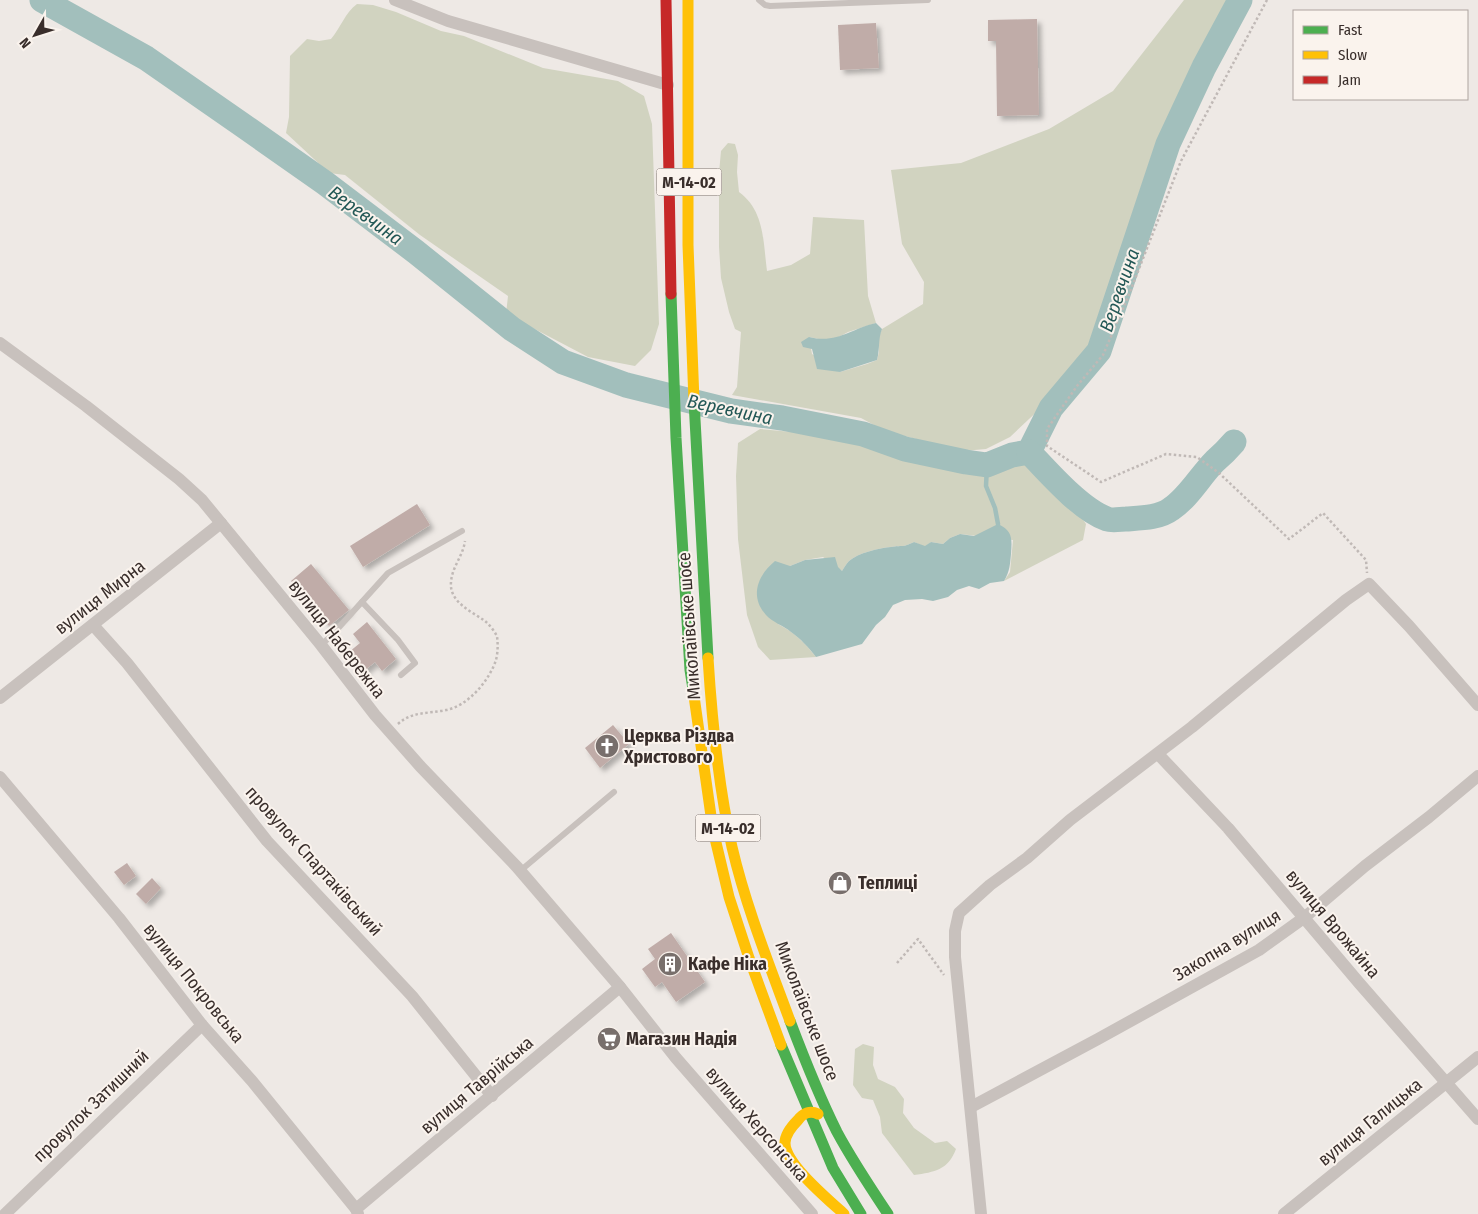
<svg xmlns="http://www.w3.org/2000/svg" width="1478" height="1214" viewBox="0 0 1478 1214" font-family="'Fira Sans Condensed',sans-serif">
<defs>
<filter id="shadow"><feDropShadow dx="4" dy="4" stdDeviation="2.5" flood-color="#0004"/></filter>
</defs>
<rect width="100%" height="100%" fill="#eee9e5"/>
<!-- green -->
<g fill="#d1d3c0">
<path d="M1184 0H1241L1220 32 1172 150 1113 318 1045 404 1010 437 986 449 963 451 885 431 861 418 732 395 737 387 741 332 735 329 729 312 721 278 719 247V173L721 151 728 143 735 144 738 155 737 172 739 192C765 211 763 242 767 271L791 265 810 254 813 217 864 220 868 296 876 323 848 332 837 338 824 340 809 337 812 354 840 372 867 364 877 360 879 352 878 338 882 329 923 304 924 282 902 244 891 170 961 163 1049 129 1113 91Z"/>
<path d="M357 4 373 5 396 12 441 31 464 36 543 68 618 81 644 96 652 124 659 324 651 350 635 366 588 357 506 314 508 296 420 235 345 175 329 173 286 133 289 117 290 56 307 39 319 41 331 39C341 27 345 13 357 4Z"/>
<path d="M760 429 836 436 946 468 973 472 993 471 1006 461 1019 458 1028 461 1072 503 1086 524 1083 540 1004 581 1010 572 1013 540 960 534 950 538 943 544 931 542 925 547 914 542C902 548 902 545 891 547 879 548 858 553 849 561 846 564 844 568 842 571L823 557 805 560 790 566 778 624C794 632 805 643 816 657L770 660 758 647 747 615 738 539 736 476 738 443Z"/>
<path d="M863 1044 874 1047 873 1065 878 1079 895 1087 904 1099 903 1113 914 1128 935 1143 947 1141 956 1149C948 1170 935 1172 914 1175L882 1133 880 1117 873 1100 862 1098 853 1085 855 1049Z"/>
</g>
<!-- water -->
<g fill="#a2bfbc">
<path d="M876 323 882 329C878 339 880 349 877 360L840 372 817 369 812 349 803 347 801 342 809 337C837 344 850 329 876 323Z"/>
<path d="M998 524C1013 531 1012 539 1011 554 1010 564 1010 571 1004 581L990 583 979 589 969 586 957 590 948 597 933 601 922 599 905 600 893 605 885 617 876 625 862 644 816 657C808 647 801 639 791 632 784 626 772 622 766 615 749 596 758 575 775 561L790 566 805 560 835 557 838 567 842 571C844 568 846 564 849 561 858 553 879 548 891 547 902 545 902 548 914 542L925 546 931 542 943 544 950 538 960 534 974 536Z"/>
</g>
<g fill="none" stroke-linecap="round" stroke-linejoin="round">
<!-- stream -->
<polyline stroke="#a2bfbc" stroke-width="4.5" points="987,465 986,486 995,508 998,524"/>
<!-- river -->
<g stroke="#a2bfbc" stroke-width="25">
<polyline points="42,0 146,58 241,124 325,183 416,252 512,329 563,362 626,385 731,411 782,418 863,434 905,449 966,462 987,465 1012,455 1029,452 1051,408 1099,351 1168,144 1204,67 1240,0"/>
<path d="M1029 452C1048 472 1081 510 1107 519 1113 521 1121 519 1126 519 1141 518 1159 518 1171 509 1189 497 1200 476 1215 461 1222 455 1228 449 1234 442"/>
</g>
</g>
<!-- building -->
<g fill="#c0aca8" filter="url(#shadow)">
<polygon points="1037,19 1039,115 997,116 996,41 988,41 988,20"/>
<polygon points="876,23 879,68 840,70 838,25"/>
<polygon points="417,504 430,525 363,567 350,546"/>
<polygon points="311,564 349,610 329,626 291,581"/>
<polygon points="367,622 396,659 382,671 375,662 364,671 349,652 360,643 353,634"/>
<polygon points="613,725 629,744 600,768 585,748"/>
<polygon points="127,863 136,876 124,885 114,872"/>
<polygon points="152,878 161,888 146,904 136,894"/>
<polygon points="671,933 705,982 676,1002 662,982 655,987 642,969 655,959 648,949"/>
</g>
<g fill="none" stroke-linecap="round" stroke-linejoin="round">
<!-- path -->
<g stroke="#c0b9b6" stroke-width="2.5" stroke-dasharray="2.5 2.5" stroke-linecap="butt">
<polyline points="1267,0 1181,161 1128,297 1103,355 1077,386 1047,429 1047,446 1101,482 1166,454 1197,457 1219,473 1289,539 1323,513 1366,560 1367,573"/>
<path d="M398 724C412 711 428 714 446 710 468 706 489 681 496 660 498 652 498 644 497 636 494 631 490 625 485 621 471 611 449 602 451 582 452 567 463 556 465 541"/>
<polyline points="897,963 918,939 944,975"/>
</g>
<!-- lane -->
<g stroke="#c8c1bd" stroke-width="6">
<polyline points="759,0 765,5 770,6 928,0"/>
<polyline points="362,602 398,640 415,663 401,675"/>
<polyline points="321,645 332,635 388,573 462,531"/>
<polyline points="520,871 614,792"/>
</g>
<!-- street -->
<g stroke="#c8c1bd" stroke-width="12">
<polyline points="395,0 448,21 668,85"/>
<polyline points="0,343 86,406 179,479 202,500 321,645 375,715 420,766 517,867 620,987 676,1058 812,1214"/>
<polyline points="93,625 127,663 267,841 412,996 492,1096"/>
<polyline points="0,698 221,523"/>
<polyline points="1158,754 1228,828 1360,984 1478,1119"/>
<polyline points="0,777 119,918 202,1025 252,1081 356,1209 358,1214"/>
<polyline points="971,1107 1098,1039 1259,950 1305,917 1365,866 1429,817 1478,776"/>
<polyline points="356,1209 620,987"/>
<polyline points="5,1214 202,1025"/>
<polyline points="981,1214 955,957 955,931 959,913 990,885 1027,858 1070,820 1192,727 1346,600 1369,584 1409,626 1478,705"/>
<polyline points="1284,1214 1478,1057"/>
</g>
<!-- fast -->
<g stroke="#4caf50" stroke-width="11">
<polyline points="671,294 676,438 690,670 693,689"/>
<polyline points="694,401 708,658"/>
<path d="M790 1021C804 1058 819 1096 837 1132 852 1160 870 1187 888 1214"/>
<polyline points="781,1045 833,1168 861,1214"/>
</g>
<!-- slow -->
<g stroke="#ffc107" stroke-width="11">
<polyline points="688,0 688,245 694,401"/>
<path d="M708 658C712 721 718 785 732 847 746 907 769 964 790 1021"/>
<polyline points="693,689 713,830 729,897 749,958 781,1045"/>
<path d="M818 1114C810 1110 803 1113 798 1120 792 1126 785 1134 785 1143 785 1164 829 1200 844 1214"/>
</g>
<!-- jam -->
<polyline stroke="#c62828" stroke-width="11" points="666,0 671,294"/>
</g>
<!-- icons -->
<defs>
<g id="church-disc" transform="scale(1.25)"><circle r="9.5" fill="#786f6c" stroke="#faf3ed"/><path d="M-1.2-6h2.4v3.5h3.3v2.4h-3.3V6h-2.4V-.1h-3.3v-2.4h3.3Z" fill="#fff"/></g>
<g id="shop-disc" transform="scale(1.25)"><circle r="9.5" fill="#786f6c" stroke="#faf3ed"/><path d="M-5-2.5h2.3a2.7 3.5 0 0 1 5.4 0H5L5.5 6h-11ZM-1.5-2.5h3a1.5 2.3 0 0 0-3 0Z" fill="#fff"/></g>
<g id="building-disc" transform="scale(1.25)"><circle r="9.5" fill="#786f6c" stroke="#faf3ed"/><path d="M-4-6H4V6H1V3H-1V6H-4ZM-2.5-4.3h1.7v1.8h-1.7ZM.8-4.3h1.7v1.8H.8ZM-2.5-1h1.7V.8h-1.7ZM.8-1h1.7V.8H.8Z" fill="#fff"/></g>
<g id="supermarket-disc" transform="scale(1.25)"><circle r="9.5" fill="#786f6c" stroke="#faf3ed"/><path d="M-6-5.5h2.5l.6 2H6L4.5 2H-2.5L-4.4-4H-6ZM-1.5 3.2a1.3 1.3 0 1 0 .1 0ZM3 3.2a1.3 1.3 0 1 0 .1 0Z" fill="#fff"/></g>
</defs>
<g fill-rule="evenodd">
<use href="#church-disc" x="607" y="746"/>
<use href="#shop-disc" x="840" y="883"/>
<use href="#building-disc" x="670" y="964"/>
<use href="#supermarket-disc" x="609" y="1039"/>
</g>
<g text-anchor="middle" stroke-width="4" stroke-linejoin="round" paint-order="stroke">
<!-- shield labels -->
<g fill="#faf3ed" stroke="#736965" stroke-width="1">
<rect x="656.5" y="168.5" width="65" height="27" rx="4"/>
<rect x="695.5" y="814.5" width="65" height="27" rx="4"/>
</g>
<g font-size="16" font-weight="bold" fill="#392e2b">
<text x="689" y="188">М-14-02</text>
<text x="728" y="834">М-14-02</text>
</g>
<!-- street labels -->
<g font-size="18" fill="#392e2b" stroke="#faf3ed">
<text transform="translate(100 597) rotate(-38)" y="6">вулиця Мирна</text>
<text transform="translate(689 626) rotate(-94)" y="6">Миколаївське шосе</text>
<text transform="translate(337 639) rotate(52)" y="6">вулиця Набережна</text>
<text transform="translate(314 861) rotate(48)" y="6">провулок Спартаківський</text>
<text transform="translate(1333 924) rotate(50)" y="6">вулиця Врожайна</text>
<text transform="translate(1227 945) rotate(-31)" y="6">Закопна вулиця</text>
<text transform="translate(194 983) rotate(51)" y="6">вулиця Покровська</text>
<text transform="translate(807 1011) rotate(69)" y="6">Миколаївське шосе</text>
<text transform="translate(477 1085) rotate(-40)" y="6">вулиця Таврійська</text>
<text transform="translate(91 1106) rotate(-44)" y="6">провулок Затишний</text>
<text transform="translate(1370 1122) rotate(-39)" y="6">вулиця Галицька</text>
<text transform="translate(757 1124) rotate(49)" y="6">вулиця Херсонська</text>
</g>
<!-- poi labels -->
<g font-size="18" font-weight="bold" fill="#392e2b" stroke="#faf3ed" text-anchor="start">
<text x="624" y="742">Церква Різдва<tspan x="624" dy="21">Христового</tspan></text>
<text x="858" y="889">Теплиці</text>
<text x="688" y="970">Кафе Ніка</text>
<text x="626" y="1045">Магазин Надія</text>
</g>
<!-- water labels -->
<g font-size="19" font-style="italic" fill="#235856" stroke="#faf3ed">
<text transform="translate(366 215) rotate(36)" y="7">Веревчина</text>
<text transform="translate(1119 290) rotate(-71)" y="7">Веревчина</text>
<text transform="translate(730 409) rotate(12)" y="7">Веревчина</text>
</g>
</g>
<!-- legend -->
<rect x="1293" y="10" width="175" height="90" fill="#faf3ed" stroke="#ada49f"/>
<rect x="1303" y="26" width="25" height="8" fill="#4caf50" stroke="#ada49f"/>
<text x="1338" y="35" font-size="15" fill="#392e2b">Fast</text>
<rect x="1303" y="51" width="25" height="8" fill="#ffc107" stroke="#ada49f"/>
<text x="1338" y="60" font-size="15" fill="#392e2b">Slow</text>
<rect x="1303" y="76" width="25" height="8" fill="#c62828" stroke="#ada49f"/>
<text x="1338" y="85" font-size="15" fill="#392e2b">Jam</text>
<!-- north arrow -->
<g transform="translate(35 35) rotate(231)" stroke="#faf3ed" stroke-width="4" paint-order="stroke">
<path d="M0-4L9 19L0 12L-9 19Z" fill="#392e2b"/>
<text y="-8" font-size="14" font-weight="bold" text-anchor="middle" fill="#392e2b">N</text>
</g>
</svg>
